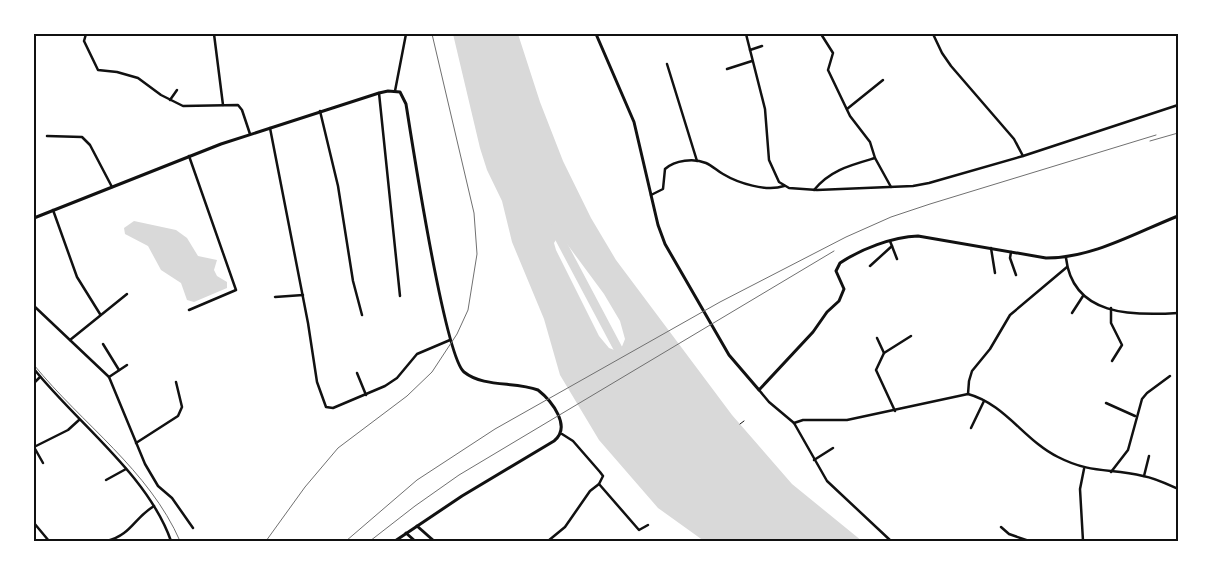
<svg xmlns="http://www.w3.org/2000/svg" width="1212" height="575" viewBox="0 0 1212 575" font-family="Helvetica,sans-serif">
<rect width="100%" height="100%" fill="#fff"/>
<!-- water -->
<g fill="#d9d9d9" fill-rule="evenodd">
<path d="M453 34H518L540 102 563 161 591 218 616 260 732 415 792 484 862 541H704L658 508 599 440 560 375 544 319 512 242 502 201 487 170 480 148ZM557 238 567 244 604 294 620 321 625 339 621 349 617 351 609 348 599 336 556 250 554 243Z"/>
<polygon points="134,221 176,230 187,238 198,256 217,260 214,270 217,276 227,282 227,288 194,302 187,300 181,283 161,270 148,246 125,234 124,228"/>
</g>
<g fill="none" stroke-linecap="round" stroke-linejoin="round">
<!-- river -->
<polyline stroke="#d9d9d9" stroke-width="9" points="554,228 624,360"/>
<!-- path -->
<polyline stroke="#111" stroke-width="1" points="740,424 744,421"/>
<!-- minor -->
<g stroke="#111" stroke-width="2.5">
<polyline points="86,34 84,41 98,70 117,72 138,78 161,95 183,106 238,105 242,110 250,134"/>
<polyline points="214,34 223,105"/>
<polyline points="746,34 765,109 769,160 779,182 789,188 817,190 913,186 929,183 1023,156 1178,105"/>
<polyline points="821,34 833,53 828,70 850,116 870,142 875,158 891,187"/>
<polyline points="933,34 942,53 951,66 1014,139 1023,156"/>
<polyline points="1177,34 1178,36"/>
<polyline points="750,50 762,46"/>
<polyline points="667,64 697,161"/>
<polyline points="727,69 752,61"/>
<polyline points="395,91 406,34"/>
<polyline points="379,93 400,296"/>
<polyline points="170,100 177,90"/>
<polyline points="847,109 883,80"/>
<polyline points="320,111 338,186 353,281 362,315"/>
<polyline points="270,128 308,323 317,382 326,407 333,408 385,386 397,378 417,354 450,340"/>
<polyline points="47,136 82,137 90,145 112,187"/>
<path d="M814 190C830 170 851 165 875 158"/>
<path d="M651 195 663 189 665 169C675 160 694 158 706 163 713 166 717 171 723 174 738 183 766 192 784 186"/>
<polyline points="53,210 77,277 100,314"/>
<polyline points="890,241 897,259"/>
<polyline points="991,248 995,273"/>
<polyline points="1011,252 1010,258 1016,275"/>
<path d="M1066 258C1073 316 1132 316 1178 313"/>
<polyline points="870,266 892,246"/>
<polyline points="275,297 303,295"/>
<polyline points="34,306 109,377 145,464 158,486 172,498 193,528"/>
<polyline points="1111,308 1111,323 1122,345 1112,361"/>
<polyline points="189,310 236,290 189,156"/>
<polyline points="1072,313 1083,296"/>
<polyline points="877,338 884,353"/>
<polyline points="70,340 127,294"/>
<polyline points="103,344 119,370"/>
<path d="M34 369C77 423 148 475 171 541"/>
<polyline points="357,373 366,395"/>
<polyline points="109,377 127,365"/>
<polyline points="34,383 40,377"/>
<polyline points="759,390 769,402 794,423 827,481 891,541"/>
<polyline points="968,394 969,381 972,371 990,349 1010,315 1067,267"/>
<polyline points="1106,403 1135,416"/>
<polyline points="895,411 876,370 884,353 911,336"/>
<path d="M794 423 803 420H847L968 394C1005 404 1025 441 1058 457 1091 474 1110 468 1143 476 1155 478 1167 484 1178 489"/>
<polyline points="971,428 984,401"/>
<polyline points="562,434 573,441 600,472 603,476 599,484 639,530 648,525"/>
<polyline points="136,443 178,416 182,407 176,382"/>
<polyline points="34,447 68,430 79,420"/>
<polyline points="34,447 43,463"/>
<polyline points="814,460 833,448"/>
<polyline points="1111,472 1128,450 1142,399 1147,393 1170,376"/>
<polyline points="1144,476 1149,456"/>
<polyline points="106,480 126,469"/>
<polyline points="34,523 49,541"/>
<polyline points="1001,527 1009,534 1029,541"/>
<path d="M107 541C132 534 133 519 154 506"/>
<polyline points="548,541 565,527 590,491 599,484"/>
<polyline points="1083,541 1080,489 1084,469"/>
</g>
<!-- tertiary -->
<g stroke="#111" stroke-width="3">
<path d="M596 34 634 122 658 225 665 244 729 355 759 390 813 332 827 312 839 301 844 289 836 271 840 263C861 249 892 237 918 236L1046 258C1093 258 1135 233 1178 216"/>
<path d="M34 218 221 144 379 93 388 91 400 92 406 104C412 142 445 356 464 372 484 388 515 381 538 390 552 401 572 427 554 441L462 496 395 541"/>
<polyline points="417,526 434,541"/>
<polyline points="406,533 415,541"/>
</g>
<!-- rail -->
<g stroke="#707070" stroke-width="1">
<polyline points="1150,141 1178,133"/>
<path d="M34 365C82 424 149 470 180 541"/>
<polyline points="266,541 305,487 338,448 407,396 432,372 457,334 468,310 477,254 474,213 432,34"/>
<polyline points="346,541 417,480 495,429 720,302 846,237 891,217 930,204 1156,135"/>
<polyline points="370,541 415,506 459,475 834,251"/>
</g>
</g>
<!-- border -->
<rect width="1212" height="575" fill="none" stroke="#ffffff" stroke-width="70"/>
<rect x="35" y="35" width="1142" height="505" fill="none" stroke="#111" stroke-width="2"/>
</svg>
